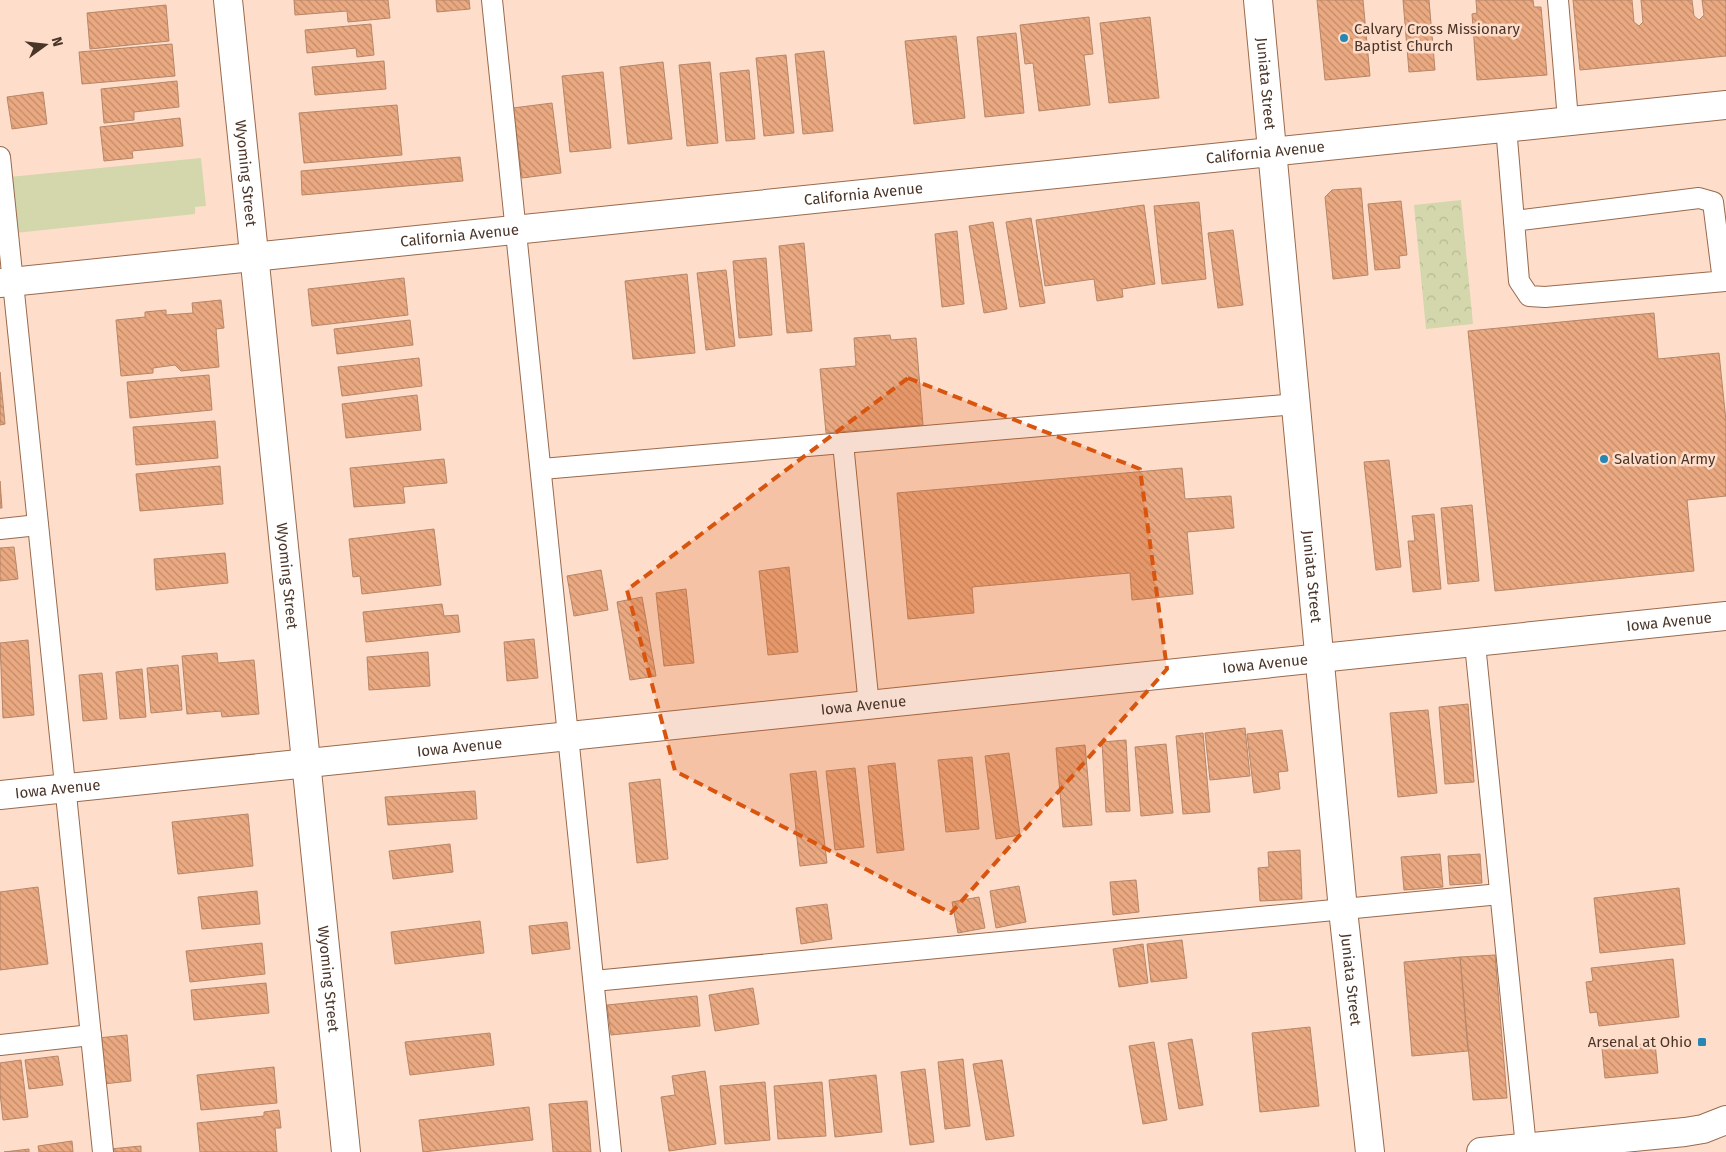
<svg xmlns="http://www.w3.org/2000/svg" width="1726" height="1152" viewBox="0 0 1726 1152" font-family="'Fira Sans',sans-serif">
<defs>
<pattern id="park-crowns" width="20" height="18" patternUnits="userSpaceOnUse" patternTransform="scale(1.25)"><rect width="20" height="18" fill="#d3d7ab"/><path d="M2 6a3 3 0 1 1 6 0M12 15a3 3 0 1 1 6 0" fill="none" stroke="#b7b993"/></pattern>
<pattern id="building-back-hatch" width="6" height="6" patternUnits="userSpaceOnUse" patternTransform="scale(1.25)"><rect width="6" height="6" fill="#eba981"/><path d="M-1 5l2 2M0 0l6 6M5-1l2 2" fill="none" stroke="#c08a6a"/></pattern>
</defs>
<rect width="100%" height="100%" fill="#fedecb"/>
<!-- park -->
<polygon fill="url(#park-crowns)" points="1461,200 1473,324 1426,329 1414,205"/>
<!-- garden -->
<polygon fill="#d3d7ab" points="201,158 206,206 195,207 195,214 15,233 9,177"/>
<!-- building -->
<g fill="url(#building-back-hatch)" stroke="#b68668">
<polygon points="294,0 388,0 390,18 348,22 347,11 295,15"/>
<polygon points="436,0 469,0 470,9 437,12"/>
<polygon points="1317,0 1363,0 1370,76 1325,80"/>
<polygon points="1403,0 1429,0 1435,70 1409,72"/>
<polygon points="1476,0 1533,0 1534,7 1541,7 1547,75 1477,80 1472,14 1477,13"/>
<polygon points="1573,0 1632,0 1634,22 1639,26 1643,22 1641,0 1692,0 1694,16 1699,20 1704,15 1702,0 1726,0 1726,56 1580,70"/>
<polygon points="166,5 169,41 90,49 87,13"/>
<polygon points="1089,17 1093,54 1084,55 1090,105 1039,111 1033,63 1025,64 1020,25"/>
<polygon points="1150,17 1159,98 1109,103 1100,23"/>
<polygon points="371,24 374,55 357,57 356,48 307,53 305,30"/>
<polygon points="1016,33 1024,113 985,117 977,37"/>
<polygon points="956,36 965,118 914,124 905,41"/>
<polygon points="172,44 175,76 82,84 79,52"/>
<polygon points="824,51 833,131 803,134 795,54"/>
<polygon points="786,55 794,133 764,136 756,58"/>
<polygon points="384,61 386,89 315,95 312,67"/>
<polygon points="663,62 672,139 628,144 620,67"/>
<polygon points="710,62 718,143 687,146 679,65"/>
<polygon points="749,70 755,139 726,141 720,73"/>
<polygon points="603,72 611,148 570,152 562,76"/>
<polygon points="177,81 179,107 134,112 134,120 104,123 101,89"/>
<polygon points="43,92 47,124 12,129 7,97"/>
<polygon points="552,103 561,173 522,178 513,108"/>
<polygon points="397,105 402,155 304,163 299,113"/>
<polygon points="180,118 183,146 132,151 133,158 104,161 100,127"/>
<polygon points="460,157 463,181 302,195 301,171"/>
<polygon points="1361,188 1368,275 1333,279 1325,197 1332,190"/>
<polygon points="1401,201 1407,255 1399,256 1400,268 1375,270 1368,204"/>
<polygon points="1199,202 1206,279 1162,284 1154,206"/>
<polygon points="1144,205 1155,284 1122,289 1123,297 1097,301 1094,279 1045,286 1036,220"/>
<polygon points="1031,218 1045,303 1020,307 1006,222"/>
<polygon points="993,222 1007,309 984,313 969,226"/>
<polygon points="1233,230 1243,305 1218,308 1208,233"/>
<polygon points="957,231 964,304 942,307 935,234"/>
<polygon points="804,243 812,331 787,333 779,246"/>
<polygon points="766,258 772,335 739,338 733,261"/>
<polygon points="726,270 735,346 706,350 697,273"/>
<polygon points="687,274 695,353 633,359 625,281"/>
<polygon points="404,278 408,315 312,326 308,289"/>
<polygon points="221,300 224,328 216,329 219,367 181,371 175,365 153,368 153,373 121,376 116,320 145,317 145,312 166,310 166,315 193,313 192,303"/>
<polygon points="1654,313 1658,359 1719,353 1726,421 1726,496 1687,500 1694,571 1495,591 1468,331"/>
<polygon points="410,320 413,345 337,354 334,329"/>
<polygon points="890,335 891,340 916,338 923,425 826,433 820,369 856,366 854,338"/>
<polygon points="419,358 422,386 342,396 338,367"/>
<polygon points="0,372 5,424 0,425"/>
<polygon points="209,375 212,410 130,418 127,382"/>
<polygon points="417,395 421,430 346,438 342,404"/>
<polygon points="215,421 218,458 136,465 133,427"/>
<polygon points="444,459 447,483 403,487 405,503 354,507 350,468"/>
<polygon points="1389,460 1401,567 1376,570 1364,462"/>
<polygon points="220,466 223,504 140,511 136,474"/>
<polygon points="1182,468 1185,499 1231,496 1234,528 1187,532 1193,594 1132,600 1130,573 972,587 974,613 908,619 897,493"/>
<polygon points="0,481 2,508 0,508"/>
<polygon points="1472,505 1479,581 1448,584 1441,508"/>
<polygon points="1434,514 1441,589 1413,592 1408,541 1415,541 1412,516"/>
<polygon points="434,529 441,585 362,594 360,576 353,577 349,539"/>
<polygon points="14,547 18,579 0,581 0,548"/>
<polygon points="225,553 228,583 156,590 154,559"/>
<polygon points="789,567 798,652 768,655 759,571"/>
<polygon points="601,570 608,610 574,616 567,576"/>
<polygon points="686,589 694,663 664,666 656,593"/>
<polygon points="642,597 656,676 630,680 617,602"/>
<polygon points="442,604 444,616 458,615 460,632 366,642 363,612"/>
<polygon points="534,639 538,678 507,681 504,642"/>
<polygon points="28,640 34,715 3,718 0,643"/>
<polygon points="428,652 430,686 369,690 367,657"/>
<polygon points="217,653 218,663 254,660 259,714 222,717 221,711 187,714 182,656"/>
<polygon points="178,665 182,710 151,713 147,668"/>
<polygon points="142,669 146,717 120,719 116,672"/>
<polygon points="102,673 107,719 83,721 79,675"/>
<polygon points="1468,704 1474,782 1445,784 1439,707"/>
<polygon points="1428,710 1437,793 1398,797 1390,713"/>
<polygon points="1245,728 1250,776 1210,780 1205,733"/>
<polygon points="1282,730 1288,771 1278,772 1280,789 1254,793 1247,734"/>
<polygon points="1203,733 1210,812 1183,814 1176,736"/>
<polygon points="1126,740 1130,811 1106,812 1102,742"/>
<polygon points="1166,744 1173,813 1141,816 1135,747"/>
<polygon points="1085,745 1092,825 1063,827 1056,748"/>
<polygon points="1009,753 1020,835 996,839 985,756"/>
<polygon points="972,757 979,829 946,832 938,760"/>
<polygon points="895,763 904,850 877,853 868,766"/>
<polygon points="855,768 864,847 835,850 826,771"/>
<polygon points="816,771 827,863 800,866 790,774"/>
<polygon points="660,779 668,859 637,863 629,783"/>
<polygon points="475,791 477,819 388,825 385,797"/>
<polygon points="248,814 253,866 178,874 172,822"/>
<polygon points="450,844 453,872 393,879 389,851"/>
<polygon points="1300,850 1302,899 1260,901 1258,868 1269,867 1268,852"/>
<polygon points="1440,854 1443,887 1404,890 1401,857"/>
<polygon points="1480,854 1482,883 1450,885 1448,856"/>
<polygon points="1136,880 1139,912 1113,915 1110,882"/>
<polygon points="1019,886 1026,922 996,928 990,891"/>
<polygon points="38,887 48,964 0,970 0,892"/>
<polygon points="1679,888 1685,944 1600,953 1594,898"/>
<polygon points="257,891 260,924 202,929 198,897"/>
<polygon points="979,897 985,928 958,933 952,902"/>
<polygon points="827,904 832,939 801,944 796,908"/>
<polygon points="480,921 484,953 395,964 391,932"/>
<polygon points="567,922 570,949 532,954 529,926"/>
<polygon points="1182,940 1187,978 1151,982 1147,944"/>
<polygon points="262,943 265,974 190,982 186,951"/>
<polygon points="1143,944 1148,983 1119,987 1113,949"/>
<polygon points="1495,955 1507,1098 1473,1100 1460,957"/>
<polygon points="1460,957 1468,1051 1412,1056 1404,962"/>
<polygon points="1673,959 1679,1017 1599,1026 1597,1012 1590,1013 1586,982 1593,981 1591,968"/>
<polygon points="266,983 269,1013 194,1020 191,990"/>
<polygon points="753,988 759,1024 715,1031 709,995"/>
<polygon points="697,996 700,1026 611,1035 607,1005"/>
<polygon points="1310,1027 1319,1106 1260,1112 1252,1033"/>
<polygon points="490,1033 494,1065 410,1075 405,1042"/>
<polygon points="127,1035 131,1081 103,1084 98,1038"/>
<polygon points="1192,1039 1203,1105 1179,1109 1168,1043"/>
<polygon points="1154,1042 1167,1120 1143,1124 1129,1046"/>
<polygon points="1655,1043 1658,1073 1605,1078 1602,1048"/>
<polygon points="58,1056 63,1085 29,1089 25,1060"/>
<polygon points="963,1059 970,1126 945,1129 938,1062"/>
<polygon points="21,1060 28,1117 3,1120 0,1093 0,1063"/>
<polygon points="1002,1060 1014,1136 986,1140 973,1064"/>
<polygon points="274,1067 277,1103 201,1110 197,1075"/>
<polygon points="925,1069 934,1142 910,1145 901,1072"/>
<polygon points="705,1071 716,1144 669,1151 661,1097 675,1095 672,1076"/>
<polygon points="876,1075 882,1132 835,1137 829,1080"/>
<polygon points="765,1082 770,1140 725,1144 720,1086"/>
<polygon points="822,1082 826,1136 778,1139 774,1086"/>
<polygon points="587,1101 591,1152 553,1152 549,1104"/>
<polygon points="529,1107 533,1140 423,1152 419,1120"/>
<polygon points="279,1110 281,1128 275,1128 277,1152 200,1152 197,1123 264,1116 264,1112"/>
<polygon points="72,1141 73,1152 39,1152 38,1146"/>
<polygon points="141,1146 141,1152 110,1152 110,1149"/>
<polygon points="29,1149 29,1152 4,1152"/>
</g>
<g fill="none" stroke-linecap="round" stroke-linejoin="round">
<!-- lane casing -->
<g stroke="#986a4d" stroke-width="22">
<g id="lane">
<polyline points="492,0 611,1152"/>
<polyline points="1558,0 1568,120"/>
<polyline points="1506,127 1514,221"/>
<polyline points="0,157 103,1152"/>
<polyline points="1723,281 1713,202 1699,198 1514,221 1519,281 1529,296 1545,297 1726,281"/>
<polyline points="843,443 869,706"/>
<polyline points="542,469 1296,404"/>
<polyline points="0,529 38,525"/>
<polyline points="1475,644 1526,1147"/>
<polyline points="594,981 1500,894"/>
<polyline points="0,1045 91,1035"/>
</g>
</g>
<!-- street casing -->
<g stroke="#986a4d" stroke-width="30">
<g id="street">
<path id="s1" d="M228 0 346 1152"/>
<path id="s2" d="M1258 0 1343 910 1370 1152"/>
<path id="s3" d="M0 283 1726 105"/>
<path id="s4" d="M0 795 1726 616"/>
<polyline points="1481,1152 1685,1132 1703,1129 1726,1120"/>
</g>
</g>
<!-- lane -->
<use href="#lane" stroke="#fff" stroke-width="20"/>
<!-- street -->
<use href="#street" stroke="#fff" stroke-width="28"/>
</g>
<!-- marked area -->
<path fill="#d8550f" fill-opacity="0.2" stroke="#d8550f" stroke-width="4" stroke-dasharray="10 6" stroke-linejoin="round" d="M908 378 1140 469 1167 669 951 913 675 771 627 590Z"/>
<!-- markers -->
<g fill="#2687b2" stroke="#fedecb" stroke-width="2">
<circle cx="1344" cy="38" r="5"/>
<circle cx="1604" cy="459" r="5"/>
<rect x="1697" y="1037" width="10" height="10" rx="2.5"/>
</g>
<g text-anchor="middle" stroke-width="5" stroke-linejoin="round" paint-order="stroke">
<!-- poi labels -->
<g font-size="15" fill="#4a3529" stroke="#fedecb" text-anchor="start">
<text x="1354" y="34">Calvary Cross Missionary<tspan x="1354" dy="17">Baptist Church</tspan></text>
<text x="1614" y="464">Salvation Army</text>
<text x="1692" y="1047" text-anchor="end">Arsenal at Ohio</text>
</g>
<!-- street labels -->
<g font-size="15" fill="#4a3529" stroke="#fedecb">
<text dy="5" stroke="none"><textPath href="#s2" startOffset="84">Juniata Street</textPath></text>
<text dy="5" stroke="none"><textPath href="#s3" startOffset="1272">California Avenue</textPath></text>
<text dy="5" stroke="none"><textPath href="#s1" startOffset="174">Wyoming Street</textPath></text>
<text dy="5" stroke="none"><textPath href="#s3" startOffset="868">California Avenue</textPath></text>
<text dy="5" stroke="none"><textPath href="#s3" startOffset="462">California Avenue</textPath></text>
<text dy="5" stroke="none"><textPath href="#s1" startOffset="579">Wyoming Street</textPath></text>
<text dy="5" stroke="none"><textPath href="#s2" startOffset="579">Juniata Street</textPath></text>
<text dy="5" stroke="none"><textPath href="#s4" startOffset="1678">Iowa Avenue</textPath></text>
<text dy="5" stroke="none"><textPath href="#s4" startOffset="1272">Iowa Avenue</textPath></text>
<text dy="5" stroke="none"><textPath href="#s4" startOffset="868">Iowa Avenue</textPath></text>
<text dy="5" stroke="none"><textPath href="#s4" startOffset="462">Iowa Avenue</textPath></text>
<text dy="5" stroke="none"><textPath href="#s4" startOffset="58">Iowa Avenue</textPath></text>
<text dy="5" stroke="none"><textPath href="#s1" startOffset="984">Wyoming Street</textPath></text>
<text dy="5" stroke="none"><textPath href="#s2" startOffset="984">Juniata Street</textPath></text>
</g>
</g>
<!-- north arrow -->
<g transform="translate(45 45) rotate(75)" stroke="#fedecb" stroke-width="4" paint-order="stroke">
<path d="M0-4L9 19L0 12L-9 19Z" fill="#4a3529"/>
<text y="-8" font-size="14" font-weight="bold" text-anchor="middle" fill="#4a3529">N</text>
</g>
</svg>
